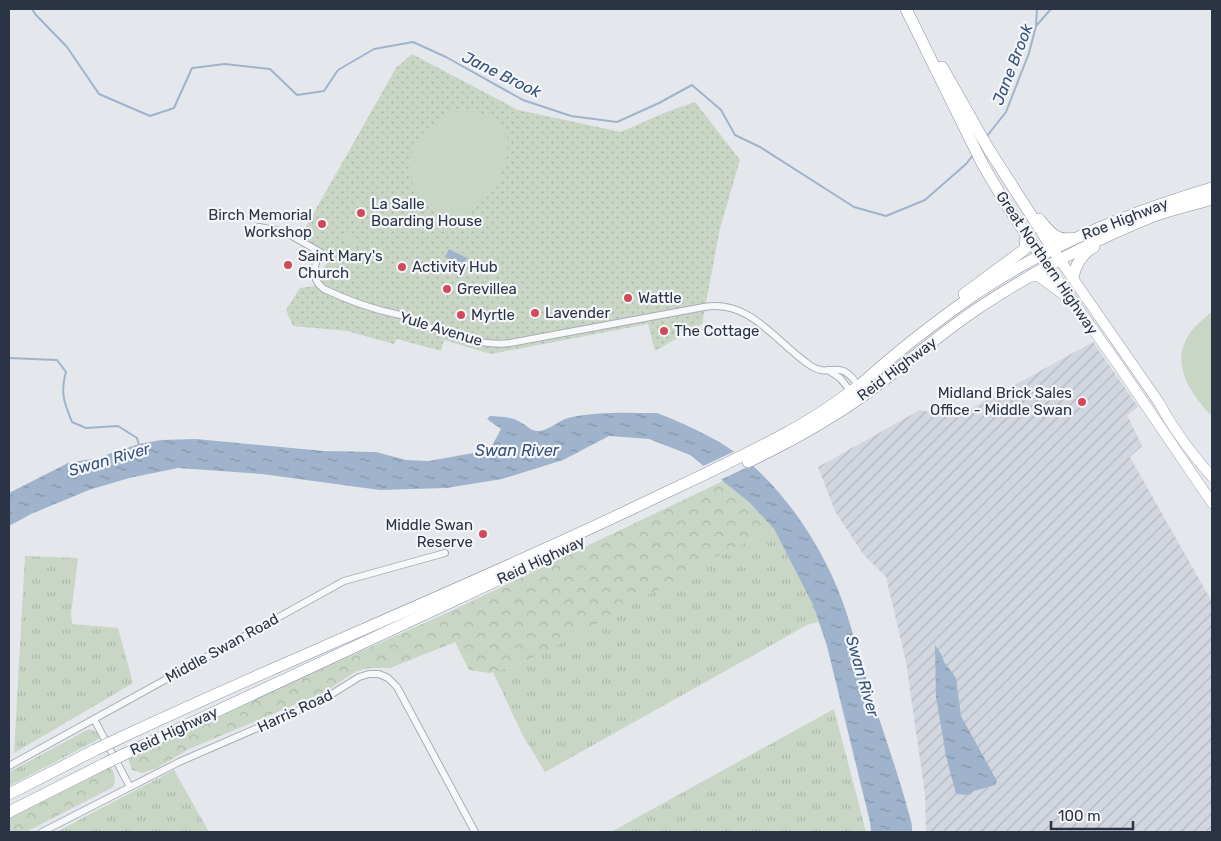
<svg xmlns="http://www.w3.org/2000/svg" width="1221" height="841" viewBox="0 0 1221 841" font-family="Rubik,sans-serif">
<defs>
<pattern id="industrial-furrows" width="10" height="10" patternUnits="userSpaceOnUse" patternTransform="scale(1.25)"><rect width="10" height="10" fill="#d2d6de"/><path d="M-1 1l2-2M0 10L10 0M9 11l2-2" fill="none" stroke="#b4b8c0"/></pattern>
<pattern id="grass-tufts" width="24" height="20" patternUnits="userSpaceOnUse" patternTransform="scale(1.25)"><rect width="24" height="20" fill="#c9d6c5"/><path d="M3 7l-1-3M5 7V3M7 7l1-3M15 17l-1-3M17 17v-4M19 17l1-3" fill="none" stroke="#adb8ab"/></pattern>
<pattern id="forest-crowns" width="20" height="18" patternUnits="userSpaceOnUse" patternTransform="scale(1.25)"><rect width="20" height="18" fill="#c9d6c5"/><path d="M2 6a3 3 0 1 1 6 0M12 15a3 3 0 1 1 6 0" fill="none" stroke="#adb8ab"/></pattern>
<pattern id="park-dots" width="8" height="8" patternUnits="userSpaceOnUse" patternTransform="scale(1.25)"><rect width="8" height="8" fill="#c9d6c5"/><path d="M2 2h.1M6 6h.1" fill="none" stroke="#adb8ab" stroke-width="1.8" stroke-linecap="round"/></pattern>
<pattern id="water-ripples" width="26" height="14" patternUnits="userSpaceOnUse" patternTransform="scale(1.25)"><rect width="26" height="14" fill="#9fb4cc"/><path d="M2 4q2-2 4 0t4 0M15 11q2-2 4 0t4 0" fill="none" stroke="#8293a7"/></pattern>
</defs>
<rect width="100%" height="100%" fill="#e4e7ec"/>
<!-- industrial -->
<polygon fill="url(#industrial-furrows)" points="1093,342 1138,407 1127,415 1142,446 1130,457 1212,602 1212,832 926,832 925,794 906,662 886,577 863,554 835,511 818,467 920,410 956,417"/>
<!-- grass -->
<g fill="url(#grass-tufts)">
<polygon points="774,529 813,605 818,622 807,625 545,772 522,734 493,672 516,666 716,557"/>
<polygon points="25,556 78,558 71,614 72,624 118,628 133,683 14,753"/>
<polygon points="834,709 866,832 611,832"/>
<polygon points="89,729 98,733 101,738 9,786 9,772"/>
<polygon points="174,770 209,832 56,832"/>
</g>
<!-- forest -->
<g fill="url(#forest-crowns)">
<polygon points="723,481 749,502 774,529 716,557 579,634 516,666 490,673 469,670 455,642 390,668 368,668 355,672 323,693 189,749 157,768 142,773 132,770 128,758 179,732 225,715 224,712 447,613"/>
<path d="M110 766C114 773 117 778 113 787L26 832H9V816Z"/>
</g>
<!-- park -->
<polygon fill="url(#park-dots)" points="412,54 518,110 621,132 664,113 695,102 740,160 720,228 702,324 655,351 648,324 491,354 444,340 441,351 397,339 394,344 347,331 293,326 286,310 300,288 314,286 330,257 299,239 396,68"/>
<!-- pitch -->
<g fill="#c9d6c5">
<path d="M454 110C470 110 495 113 505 130 514 147 499 184 487 197 481 204 471 211 462 215 453 218 441 213 433 209 424 203 419 195 414 186 398 152 427 126 454 110Z"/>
<polygon points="346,230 357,236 353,244 342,238"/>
<path d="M1212 312V416C1187 391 1166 355 1197 325 1202 320 1207 315 1212 312Z"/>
</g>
<!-- water -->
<g fill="url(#water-ripples)">
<polygon points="449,249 467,258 463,267 445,257"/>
<path d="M657 413C691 426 725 442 753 466 792 501 824 551 842 600 855 636 863 673 876 709 886 740 897 771 906 803 908 812 913 823 912 832H871L870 822 827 646 813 605 774 529 749 502 690 455 649 439 609 436 563 460 502 479 446 488 380 490 262 474 178 468 129 478 89 490 31 514 9 526V493L68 463 97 458 139 444 161 440 196 439 324 451 376 452 406 460 429 461 484 451 493 444 501 429 487 419 490 416C500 417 510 416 520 422 527 425 530 432 540 431 551 429 558 421 568 418 597 411 628 413 657 413Z"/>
<polygon points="935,645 941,654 944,662 956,678 961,716 997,781 995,785 974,791 969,795 956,794 946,756 936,697"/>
</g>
<!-- pier -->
<polygon fill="#e4e7ec" points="735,451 754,464 718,481 701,467"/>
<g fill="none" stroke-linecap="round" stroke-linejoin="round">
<!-- stream -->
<g stroke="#9fb4cc" stroke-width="2">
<polyline points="32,9 36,15 67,47 99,94 150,116 174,108 192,68 225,64 270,69 297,95 324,91 338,70 374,49 413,42 446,57 523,100 571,116 617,122 659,103 692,85 721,110 735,135 760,147 854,207 886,216 925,200 966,164 974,154"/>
<polyline points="1036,26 1037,9"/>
<polyline points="987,136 1006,112 1029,53 1036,26 1051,9"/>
<path d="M9 358 57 360 66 372C60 393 64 402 72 422L86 428 118 426 137 438 139 445"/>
</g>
<!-- minor casing -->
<g stroke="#a9aeb7" stroke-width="8">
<g id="minor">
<path d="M259 227 285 232 320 252C314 266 310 279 324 289 347 300 372 309 396 314 403 315 410 320 417 323 446 333 480 347 510 343L704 307C751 299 776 343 811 366 831 379 840 356 859 387"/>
<polyline points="828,370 840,378 852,393"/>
<polyline points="94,719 130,787"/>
<polyline points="9,766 344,581 445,553"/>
<polyline points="42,832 179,762 324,699 359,677 369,674 379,674 388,678 397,687 475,832"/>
</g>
</g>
<!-- primary casing -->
<g stroke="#a3abb8" stroke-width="11">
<g id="primary">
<path d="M1060 260 1160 404C1174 431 1192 454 1212 477"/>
<polyline points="1048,266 1119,366 1212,503"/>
</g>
</g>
<!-- trunk casing -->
<g stroke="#8b94a3" stroke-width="12">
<g id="trunk">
<polyline points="906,9 983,165 1009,209 1044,261"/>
<polyline points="942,67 988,148 1056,254"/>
<path d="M1039 219C1048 230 1056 242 1072 238"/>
<polyline points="1031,276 1039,276 1073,301"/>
<path d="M1073 278C1075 266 1082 253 1094 247"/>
<polyline points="964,294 1025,249 1026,235"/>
<path d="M748 462C790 442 829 420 866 394 904 366 938 335 977 309 1032 272 1092 241 1154 216 1173 209 1193 205 1212 199"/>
<path d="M120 738C293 657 471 586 644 503 692 480 741 458 788 432 813 419 837 402 860 385 877 370 894 355 912 341 931 326 951 311 971 297 1045 246 1127 213 1212 188"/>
<polyline points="127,753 571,546"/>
<polyline points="9,794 95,750"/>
<polyline points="9,812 104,764"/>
</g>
</g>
<!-- minor -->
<use href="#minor" stroke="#f7f8fa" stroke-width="6"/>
<!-- primary -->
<use href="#primary" stroke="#fff" stroke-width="10"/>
<!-- trunk -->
<use href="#trunk" stroke="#fff" stroke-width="11"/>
<!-- trunk-bridge casing -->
<g stroke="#8b94a3" stroke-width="12" stroke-linecap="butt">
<g id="trunk-bridge">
<polyline points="95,750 120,738"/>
<polyline points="104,764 127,753"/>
</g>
</g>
<!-- trunk-bridge -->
<use href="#trunk-bridge" stroke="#fff" stroke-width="11"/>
</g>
<!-- markers -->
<g fill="#d1495b" stroke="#f4f6f9" stroke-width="2">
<circle cx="361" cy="213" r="5"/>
<circle cx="322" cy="224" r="5"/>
<circle cx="288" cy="265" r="5"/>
<circle cx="402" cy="267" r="5"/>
<circle cx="447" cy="289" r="5"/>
<circle cx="628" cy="298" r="5"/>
<circle cx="535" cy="313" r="5"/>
<circle cx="461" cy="315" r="5"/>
<circle cx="664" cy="331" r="5"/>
<circle cx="1082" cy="402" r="5"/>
<circle cx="483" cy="534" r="5"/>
</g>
<g text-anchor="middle" stroke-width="4.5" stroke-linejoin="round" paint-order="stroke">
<!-- poi labels -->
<g font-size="15" fill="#2b3445" stroke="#f4f6f9" text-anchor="start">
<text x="371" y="209">La Salle<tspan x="371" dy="17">Boarding House</tspan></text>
<text x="312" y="220" text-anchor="end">Birch Memorial<tspan x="312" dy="17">Workshop</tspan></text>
<text x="298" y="261">Saint Mary's<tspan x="298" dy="17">Church</tspan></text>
<text x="412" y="272">Activity Hub</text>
<text x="457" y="294">Grevillea</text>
<text x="638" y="303">Wattle</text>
<text x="545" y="318">Lavender</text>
<text x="471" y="320">Myrtle</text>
<text x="674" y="336">The Cottage</text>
<text x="1072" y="398" text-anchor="end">Midland Brick Sales<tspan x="1072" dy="17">Office - Middle Swan</tspan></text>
<text x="473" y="530" text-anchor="end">Middle Swan<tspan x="473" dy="17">Reserve</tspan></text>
</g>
<!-- street labels -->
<g font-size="15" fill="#2b3445" stroke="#f4f6f9">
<text transform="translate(1125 219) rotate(-21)" y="5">Roe Highway</text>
<text transform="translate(1047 263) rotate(56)" y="5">Great Northern Highway</text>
<text transform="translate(441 329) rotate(17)" y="5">Yule Avenue</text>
<text transform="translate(897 369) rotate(-37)" y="5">Reid Highway</text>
<text transform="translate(541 560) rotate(-25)" y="5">Reid Highway</text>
<text transform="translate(222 648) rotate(-29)" y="5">Middle Swan Road</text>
<text transform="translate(295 711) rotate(-25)" y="5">Harris Road</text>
<text transform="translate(174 731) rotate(-25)" y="5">Reid Highway</text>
</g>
<!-- water labels -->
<g font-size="16" font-style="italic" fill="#34527a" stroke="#f4f6f9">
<text transform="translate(1012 64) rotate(-69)" y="6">Jane Brook</text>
<text transform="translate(502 74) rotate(26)" y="6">Jane Brook</text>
<text x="517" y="456">Swan River</text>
<text transform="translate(109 459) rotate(-16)" y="6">Swan River</text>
<text transform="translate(863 676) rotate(74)" y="6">Swan River</text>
</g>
</g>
<!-- border -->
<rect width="1221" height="841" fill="none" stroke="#2b3445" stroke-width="20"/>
<!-- scale -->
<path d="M1051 821v8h82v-8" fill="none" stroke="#2b3445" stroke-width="2.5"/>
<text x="1058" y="821" font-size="15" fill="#2b3445" stroke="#f4f6f9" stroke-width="4" paint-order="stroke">100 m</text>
</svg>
